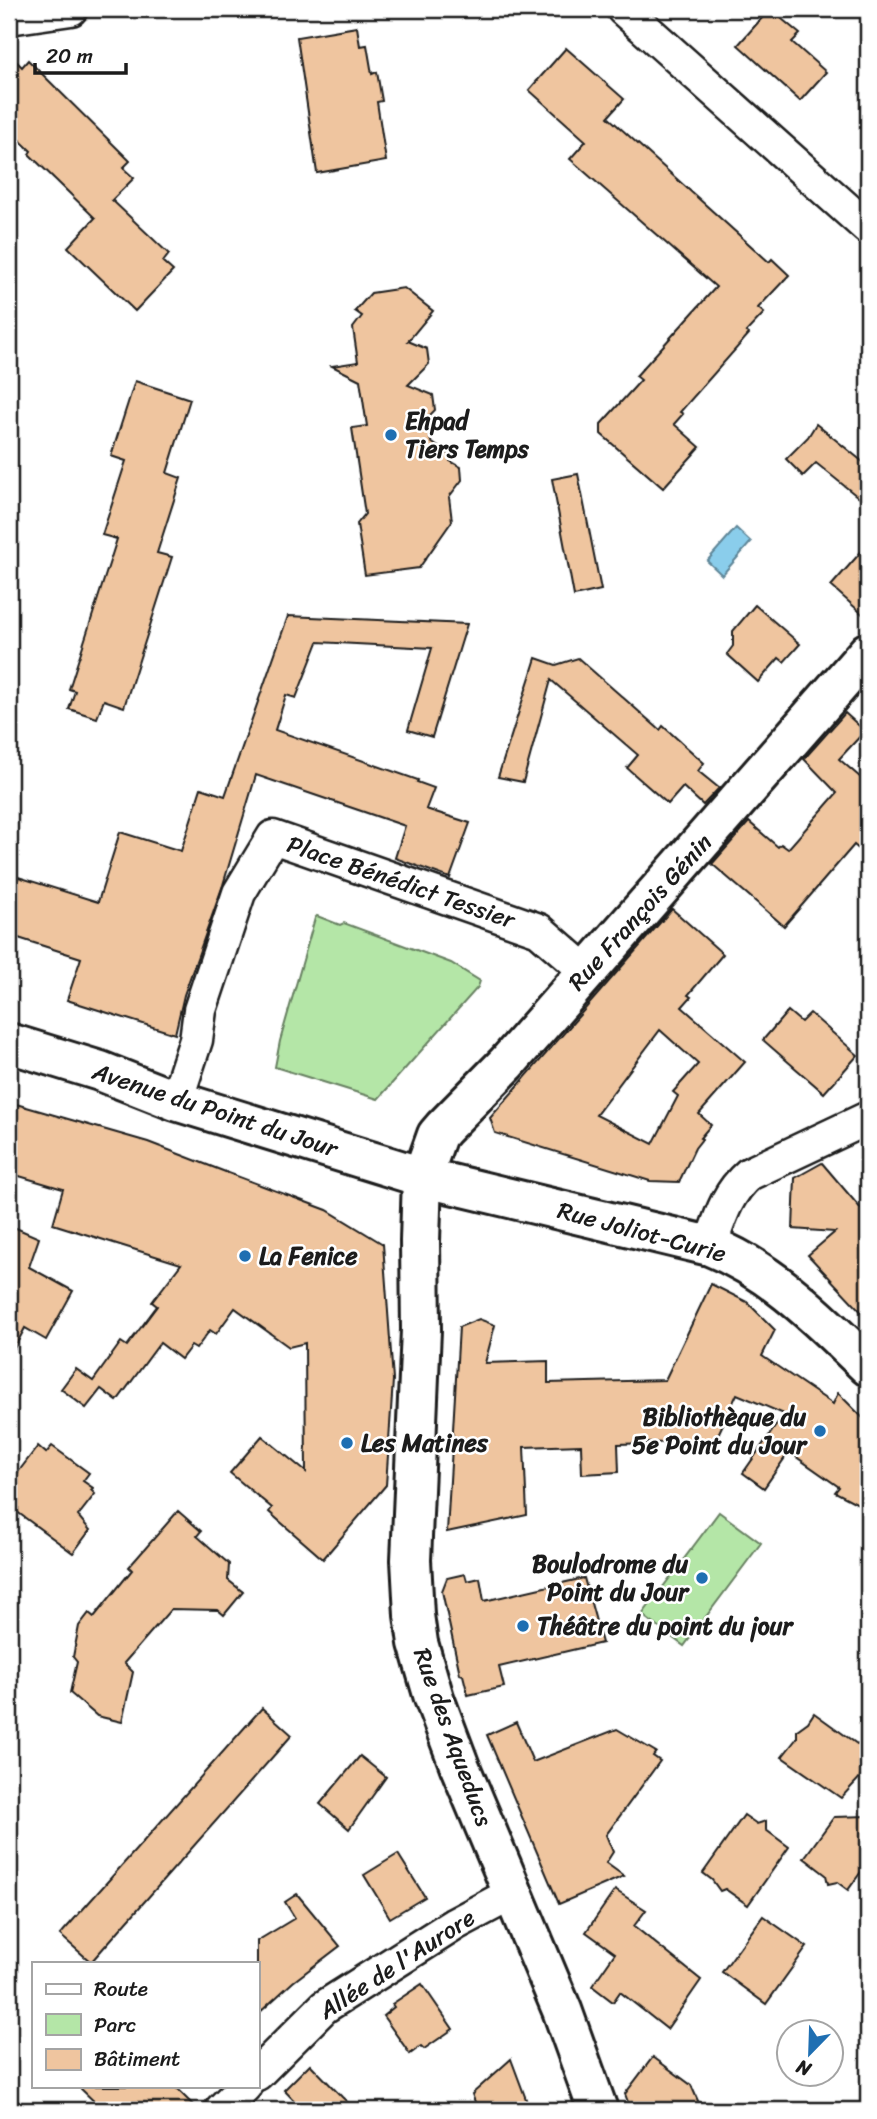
<svg xmlns="http://www.w3.org/2000/svg" width="877" height="2119" viewBox="0 0 877 2119" font-family="Sriracha,sans-serif">
<rect width="100%" height="100%" fill="#fff"/>
<filter id="ink" filterUnits="userSpaceOnUse"><feTurbulence type="fractalNoise" baseFrequency=".0143" numOctaves="2"/><feDisplacementMap in="SourceGraphic" scale="14" xChannelSelector="R" yChannelSelector="G"/><feConvolveMatrix kernelMatrix="1 2 1 2 8 2 1 2 1" color-interpolation-filters="sRGB"/></filter>
<g filter="url(#ink)">
<!-- green -->
<g fill="#b4e6a7" stroke="#688162" stroke-width="2">
<polygon points="317,916 340,925 344,923 451,963 480,981 478,987 378,1099 275,1067 280,1041 315,918"/>
<polygon points="719,1512 761,1543 684,1646 642,1615"/>
</g>
<!-- water -->
<polygon fill="#8acdeb" stroke="#5e8698" stroke-width="2" points="736,528 751,542 722,575 707,561"/>
<!-- building -->
<g fill="#efc59f" stroke="#1c1c1c" stroke-width="2" fill-rule="evenodd">
<polygon points="770,9 800,34 792,42 826,72 800,101 738,45"/>
<polygon points="357,27 360,46 367,45 372,74 377,72 382,101 377,102 386,161 317,173 297,37"/>
<polygon points="566,48 624,99 608,117 769,262 772,259 789,275 758,308 764,313 746,332 749,334 680,412 683,414 674,424 700,447 663,488 601,434 601,424 641,380 636,376 716,287 570,159 586,141 529,90"/>
<polygon points="9,54 22,67 28,60 130,161 123,168 134,178 112,200 169,254 163,262 173,271 135,311 68,247 95,218 29,154 31,151 9,130"/>
<polygon points="404,288 433,311 408,341 427,349 429,364 408,385 433,395 435,410 427,418 431,442 450,455 450,461 461,467 462,480 449,497 452,521 419,568 365,575 357,524 365,514 352,428 367,426 360,380 332,366 358,362 353,328 362,316 355,311 371,293"/>
<polygon points="135,381 190,399 167,473 181,478 157,553 172,557 124,707 104,700 97,718 69,709 75,691 69,689 117,539 102,535 126,461 111,456"/>
<polygon points="816,424 868,466 868,505 816,463 803,476 786,459 808,437"/>
<polygon points="578,474 601,590 574,596 552,479"/>
<polygon points="868,544 868,619 831,586"/>
<polygon points="755,605 800,644 784,662 779,658 758,682 727,654 733,646 733,631"/>
<polygon points="288,616 467,624 432,737 408,730 432,648 318,642 296,698 286,695 275,730 418,780 417,782 434,788 426,809 470,823 450,878 395,858 405,826 256,775 223,885 184,995 175,1034 67,1000 81,958 9,935 9,874 98,902 120,832 181,851 201,788 225,796"/>
<polygon points="536,658 556,665 578,658 660,730 663,726 704,763 698,771 719,788 703,805 683,787 668,804 627,768 638,755 551,680 523,782 498,777"/>
<polygon points="845,713 865,731 839,759 868,784 868,857 854,845 784,926 712,864 749,822 778,847 781,844 788,849 837,793 804,759"/>
<path d="M672 909 723 954 688 995 691 997 682 1007 745 1062 699 1114 711 1125 700 1138 702 1139 695 1148 679 1182 650 1181 495 1133 490 1118ZM660 1030 698 1064 673 1092 678 1096 653 1144 596 1115Z"/>
<polygon points="788,1011 801,1022 810,1013 858,1055 824,1093 763,1040"/>
<polygon points="9,1102 148,1142 223,1171 327,1210 383,1244 393,1380 386,1485 323,1559 269,1512 272,1508 230,1473 262,1436 306,1472 305,1343 289,1347 235,1308 216,1334 210,1330 196,1349 191,1346 181,1359 160,1343 117,1401 101,1389 86,1408 61,1389 76,1369 93,1381 121,1342 127,1346 157,1306 152,1302 181,1264 53,1224 63,1189 9,1173"/>
<polygon points="822,1163 862,1210 868,1204 868,1319 808,1255 835,1232 793,1229 795,1178"/>
<polygon points="9,1225 39,1238 29,1267 73,1291 46,1340 25,1328 9,1358"/>
<polygon points="711,1284 747,1302 775,1330 762,1356 833,1404 838,1393 868,1423 868,1509 835,1492 839,1487 789,1452 764,1488 743,1473 784,1414 737,1394 715,1441 618,1444 619,1472 582,1474 581,1445 524,1447 527,1515 447,1532 459,1327 479,1319 495,1325 485,1363 548,1361 548,1383 665,1380"/>
<polygon points="38,1446 46,1453 52,1446 89,1473 83,1481 93,1488 91,1490 95,1494 78,1516 90,1530 73,1553 9,1506 9,1484"/>
<polygon points="178,1511 201,1531 197,1536 229,1564 228,1580 243,1592 224,1615 218,1610 171,1609 124,1663 133,1672 122,1722 97,1716 70,1693 77,1662 73,1657 79,1626 89,1613 94,1617 132,1570 129,1567"/>
<polygon points="465,1574 467,1581 480,1578 484,1601 584,1578 602,1643 499,1667 504,1687 468,1695 463,1675 460,1674 442,1591 447,1578"/>
<polygon points="262,1708 292,1735 91,1962 60,1935"/>
<polygon points="814,1713 868,1752 865,1772 841,1798 782,1757 797,1738 797,1730 808,1722"/>
<polygon points="516,1722 533,1762 617,1729 656,1752 653,1756 660,1761 606,1835 613,1852 606,1863 624,1876 559,1904 487,1735"/>
<polygon points="360,1756 386,1777 349,1829 320,1804"/>
<polygon points="744,1815 757,1824 766,1821 766,1830 789,1847 748,1905 725,1889 720,1891 712,1880 703,1873"/>
<polygon points="868,1816 868,1862 848,1890 837,1882 828,1884 826,1875 804,1858 834,1817"/>
<polygon points="398,1854 425,1897 390,1918 364,1875"/>
<polygon points="615,1890 646,1910 634,1926 701,1980 667,2029 620,1992 613,2002 592,1986 615,1953 586,1932"/>
<polygon points="297,1894 340,1946 293,1982 257,2015 257,1941 295,1918 285,1902"/>
<polygon points="763,1916 807,1947 766,2004 722,1972"/>
<polygon points="422,1984 453,2029 424,2049 421,2046 410,2054 383,2016 394,2007 392,2004"/>
<polygon points="653,2057 691,2085 702,2110 631,2110 625,2094"/>
<polygon points="511,2059 530,2110 478,2110 472,2094"/>
<polygon points="310,2064 342,2097 356,2110 303,2110 284,2090"/>
<polygon points="78,2086 174,2086 198,2110 103,2110"/>
</g>
<g fill="none" stroke-linecap="round" stroke-linejoin="round">
<!-- street casing -->
<g stroke="#1c1c1c" stroke-width="37">
<g id="street">
<polyline points="623,9 868,228"/>
<polyline points="9,18 71,9"/>
<polyline points="176,1101 196,1040 200,1010 239,893 273,837 539,930 586,971"/>
<path d="M710 1246C720 1218 726 1194 749 1174L868 1118"/>
<polyline points="257,2074 324,2007 455,1924 513,1893"/>
<polyline points="221,2110 245,2086"/>
</g>
</g>
<!-- secondary casing -->
<g stroke="#1c1c1c" stroke-width="44">
<g id="secondary">
<path d="M9 1043 100 1071 176 1101 422 1177 710 1246C773 1271 820 1320 868 1366"/>
<polyline points="598,2110 562,2010 460,1767 434,1698 418,1643 414,1615 411,1560 421,1330 420,1241 422,1177 437,1135 443,1128 507,1063 868,652"/>
</g>
</g>
<!-- street -->
<use href="#street" stroke="#fff" stroke-width="32"/>
<!-- secondary -->
<use href="#secondary" stroke="#fff" stroke-width="38"/>
</g>
</g>
<!-- markers -->
<g fill="#1f6fb2" stroke="#fff" stroke-width="2.5">
<circle cx="391" cy="435" r="7"/>
<circle cx="245" cy="1256" r="7"/>
<circle cx="820" cy="1431" r="7"/>
<circle cx="347" cy="1443" r="7"/>
<circle cx="702" cy="1578" r="7"/>
<circle cx="523" cy="1626" r="7"/>
</g>
<g text-anchor="middle" stroke-width="5" stroke-linejoin="round" paint-order="stroke">
<!-- poi labels -->
<g font-size="24" font-weight="bold" fill="#1c1c1c" stroke="#fff" text-anchor="start">
<text x="405" y="429">Ehpad<tspan x="405" dy="28">Tiers Temps</tspan></text>
<text x="259" y="1264">La Fenice</text>
<text x="806" y="1425" text-anchor="end">Bibliothèque du<tspan x="806" dy="28">5e Point du Jour</tspan></text>
<text x="361" y="1451">Les Matines</text>
<text x="688" y="1572" text-anchor="end">Boulodrome du<tspan x="688" dy="28">Point du Jour</tspan></text>
<text x="537" y="1634">Théâtre du point du jour</text>
</g>
<!-- street labels -->
<g font-size="24" fill="#1c1c1c" stroke="#fff">
<text transform="translate(401 882) rotate(19)" y="8">Place Bénédict Tessier</text>
<text transform="translate(640 912) rotate(-48)" y="8">Rue François Génin</text>
<text transform="translate(215 1110) rotate(18)" y="8">Avenue du Point du Jour</text>
<text transform="translate(642 1232) rotate(15)" y="8">Rue Joliot-Curie</text>
<text transform="translate(453 1737) rotate(70)" y="8">Rue des Aqueducs</text>
<text transform="translate(397 1964) rotate(-33)" y="8">Allée de l'Aurore</text>
</g>
</g>
<!-- margin -->
<rect width="877" height="2119" fill="none" stroke="#fff" stroke-width="35"/>
<rect x="18" y="18" width="842" height="2084" fill="none" stroke="#1c1c1c" stroke-width="2.5" filter="url(#ink)"/>
<!-- legend -->
<rect x="32" y="1962" width="228" height="126" fill="#ffffff" stroke="#a4a4a4" stroke-width="2"/>
<rect x="46" y="1984" width="35" height="10" fill="#ffffff" stroke="#a4a4a4" stroke-width="2"/>
<text x="94" y="1996" font-size="21" fill="#1c1c1c">Route</text>
<rect x="46" y="2014" width="35" height="21" fill="#b4e6a7" stroke="#a4a4a4" stroke-width="2"/>
<text x="94" y="2032" font-size="21" fill="#1c1c1c">Parc</text>
<rect x="46" y="2049" width="35" height="21" fill="#efc59f" stroke="#a4a4a4" stroke-width="2"/>
<text x="94" y="2066" font-size="21" fill="#1c1c1c">Bâtiment</text>
<!-- north arrow -->
<g transform="translate(810 2053) rotate(203)"><circle r="33" fill="#ffffff" stroke="#a4a4a4" stroke-width="2"/>
<path d="M0-5L12 26L0 18L-12 26Z" fill="#1f6fb2"/>
<text y="-10" font-size="19" font-weight="bold" text-anchor="middle" fill="#1c1c1c">N</text>
</g>
<!-- scale -->
<path d="M35 63v10h91v-10" fill="none" stroke="#1c1c1c" stroke-width="3.5"/>
<text x="46" y="63" font-size="21" fill="#1c1c1c" stroke="#ffffff" stroke-width="5" paint-order="stroke">20 m</text>
</svg>
